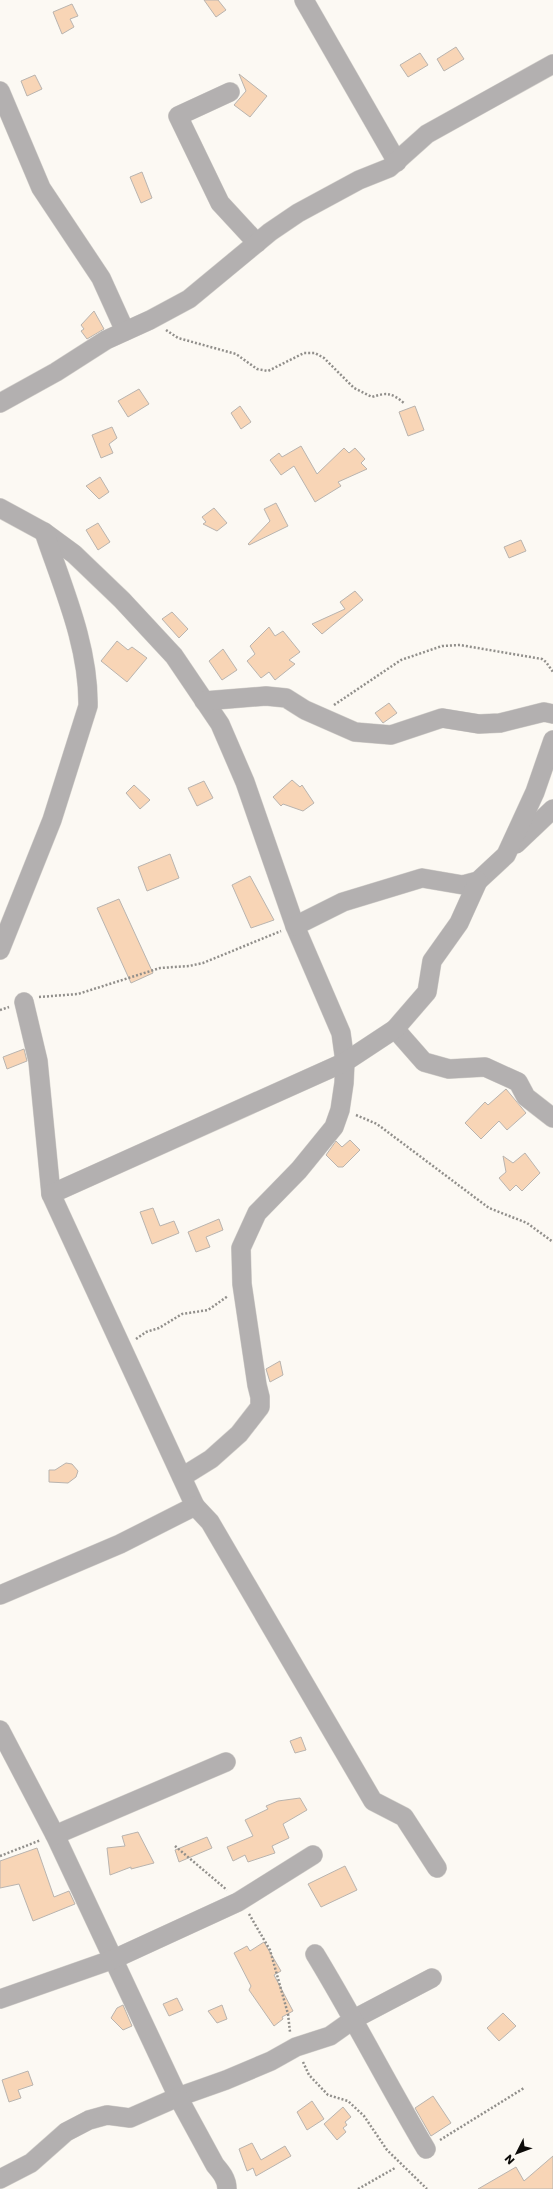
<svg xmlns="http://www.w3.org/2000/svg" width="553" height="2189" viewBox="0 0 553 2189" font-family="Poppins,sans-serif">
<rect width="100%" height="100%" fill="#fcf9f3"/>
<!-- building -->
<g fill="#f8d5b6" stroke="#b9b4af">
<polygon points="204,0 218,0 226,10 216,17"/>
<polygon points="72,4 78,16 70,19 74,27 62,34 53,12"/>
<polygon points="456,47 464,59 444,71 437,59"/>
<polygon points="420,53 428,65 408,77 400,65"/>
<polygon points="239,74 267,96 250,117 234,105 246,91"/>
<polygon points="35,75 42,89 27,96 21,81"/>
<polygon points="142,172 152,198 141,203 130,177"/>
<polygon points="94,311 104,329 87,339 81,331 84,329 81,325"/>
<polygon points="139,389 149,404 128,417 118,401"/>
<polygon points="240,406 251,422 241,429 231,413"/>
<polygon points="415,406 424,430 408,436 399,412"/>
<polygon points="112,427 117,438 109,444 113,453 101,458 92,435"/>
<polygon points="301,446 317,474 344,448 349,453 355,448 365,459 361,463 367,469 338,482 341,486 315,502 294,466 281,475 270,460 279,453 282,457"/>
<polygon points="100,477 109,492 99,499 86,486"/>
<polygon points="276,503 288,526 249,545 248,544 270,521 264,509"/>
<polygon points="214,508 227,523 217,531 203,524 206,522 202,517"/>
<polygon points="98,523 110,542 98,550 86,530"/>
<polygon points="521,540 526,551 509,558 504,547"/>
<polygon points="355,591 363,600 322,634 312,624 345,609 340,602"/>
<polygon points="172,612 188,629 179,638 162,619"/>
<polygon points="269,627 275,636 283,631 300,652 289,660 295,664 275,680 269,672 261,678 247,661 255,654 250,646"/>
<polygon points="117,641 128,650 132,647 147,658 127,682 101,661"/>
<polygon points="223,649 237,670 222,680 209,661"/>
<polygon points="389,703 397,713 383,723 375,713"/>
<polygon points="292,780 300,787 302,785 314,803 303,811 283,804 281,806 273,797"/>
<polygon points="204,781 213,798 197,806 188,788"/>
<polygon points="134,785 150,800 140,809 126,793"/>
<polygon points="170,854 179,878 147,891 138,867"/>
<polygon points="250,876 274,920 251,928 232,885"/>
<polygon points="119,899 153,973 131,983 97,908"/>
<polygon points="24,1049 27,1061 7,1069 3,1057"/>
<polygon points="506,1089 526,1113 507,1130 499,1121 481,1139 465,1123 485,1102 488,1105"/>
<polygon points="350,1140 360,1150 343,1167 338,1167 326,1155 336,1141 342,1147"/>
<polygon points="525,1153 540,1173 522,1191 516,1185 510,1191 499,1178 506,1172 503,1156 513,1163"/>
<polygon points="153,1208 160,1226 174,1221 179,1233 152,1244 140,1212"/>
<polygon points="219,1219 223,1230 206,1237 210,1247 196,1252 188,1232"/>
<polygon points="280,1361 283,1375 270,1382 266,1369"/>
<polygon points="66,1463 72,1464 78,1471 76,1477 68,1483 49,1482 49,1470 55,1470"/>
<polygon points="301,1737 306,1750 295,1753 290,1741"/>
<polygon points="300,1798 307,1810 283,1824 289,1838 272,1846 275,1853 248,1862 245,1855 233,1861 227,1847 253,1836 245,1820 268,1809 266,1806 278,1801"/>
<polygon points="138,1832 154,1863 131,1869 131,1867 110,1875 107,1848 125,1846 122,1836"/>
<polygon points="207,1837 212,1848 179,1862 175,1850"/>
<polygon points="37,1848 54,1897 69,1891 75,1904 33,1921 19,1884 0,1888 0,1861"/>
<polygon points="345,1866 357,1890 321,1907 308,1884"/>
<polygon points="264,1942 281,1971 274,1975 293,2011 282,2017 283,2019 274,2026 249,1990 251,1986 234,1953 247,1946 250,1951"/>
<polygon points="177,1998 183,2010 169,2016 163,2004"/>
<polygon points="123,2005 132,2026 123,2030 111,2018 117,2008"/>
<polygon points="222,2005 227,2019 217,2023 208,2011"/>
<polygon points="503,2013 516,2026 499,2041 487,2028"/>
<polygon points="28,2071 33,2085 18,2090 21,2098 9,2102 2,2080"/>
<polygon points="433,2096 451,2123 431,2136 415,2108"/>
<polygon points="312,2101 324,2119 307,2130 297,2112"/>
<polygon points="343,2107 351,2117 345,2122 347,2125 343,2128 346,2132 337,2140 324,2124"/>
<polygon points="252,2143 261,2160 285,2146 291,2156 256,2176 253,2168 247,2171 239,2149"/>
<polygon points="553,2156 553,2189 478,2189 516,2167 524,2181"/>
</g>
<g fill="none" stroke-linecap="round" stroke-linejoin="round">
<!-- minor casing -->
<g stroke="#d6d3ce" stroke-width="20">
<g id="minor">
<polyline points="304,0 397,162"/>
<polyline points="0,91 41,188 101,278 125,331"/>
<polyline points="230,92 178,116 220,203 257,243"/>
<polyline points="0,403 56,372 106,340 150,320 189,299 270,232 298,213 359,180 389,168 427,134 553,64"/>
<polyline points="0,508 44,532 74,554 122,600 174,656 220,724 245,782 295,926 341,1033 345,1062 344,1083 340,1110 334,1127 299,1170 257,1213 241,1248 242,1284 257,1385 260,1397 260,1407 239,1434 211,1459 182,1477"/>
<polyline points="204,701 266,696 286,698 305,710 355,732 391,735 442,718 479,724 500,723 544,712 553,714"/>
<polyline points="516,844 553,809"/>
<polyline points="295,926 343,902 422,878 463,885 478,881 506,855 535,792 553,740"/>
<path d="M0 950 52 820 88 706C89 646 63 588 44 532"/>
<polyline points="24,1002 38,1061 51,1194"/>
<polyline points="395,1029 424,1062 449,1069 485,1067 518,1082 526,1097 553,1118"/>
<polyline points="195,1506 51,1194 345,1062 395,1029 427,992 432,961 459,923 478,881"/>
<polyline points="0,1595 120,1544 195,1506 210,1522 373,1801 404,1817 437,1868"/>
<polyline points="0,1730 55,1835 178,2097 226,2080 271,2061 296,2047 330,2036 354,2019 432,1978"/>
<polyline points="55,1835 226,1762"/>
<path d="M315 1954C354 2018 388 2085 426 2149"/>
<polyline points="0,1999 114,1959 238,1902 313,1855"/>
<path d="M0 2179 31 2163 66 2132 89 2120 107 2115 130 2118 178 2097 215 2165C221 2172 227 2179 227 2189"/>
</g>
</g>
<!-- path -->
<g stroke="#918f8b" stroke-width="2.5" stroke-dasharray="2 2" stroke-linecap="butt">
<path d="M166 330 178 338 236 354 257 369 268 371 304 353H315L324 358 354 388 372 397C387 392 392 393 404 403"/>
<polyline points="334,705 401,660 442,646 460,645 542,659 546,662 553,672"/>
<polyline points="39,997 78,994 160,968 189,966 203,963 281,931"/>
<polyline points="0,1010 9,1007"/>
<polyline points="356,1115 377,1124 489,1208 527,1223 553,1242"/>
<polyline points="136,1339 146,1332 159,1328 182,1314 208,1310 228,1296"/>
<polyline points="175,1846 227,1890"/>
<polyline points="0,1856 41,1840"/>
<polyline points="249,1914 270,1950 288,2014 290,2032"/>
<polyline points="303,2062 309,2075 328,2095 348,2101 364,2116 387,2150 427,2189"/>
<polyline points="440,2140 524,2088"/>
<polyline points="358,2189 395,2168"/>
</g>
<!-- minor -->
<use href="#minor" stroke="#b3b0b0" stroke-width="19"/>
</g>
<!-- north arrow -->
<g transform="translate(517 2153) rotate(228)" stroke="#fcf9f3" stroke-width="3" paint-order="stroke">
<path d="M0-3L7 15L0 10L-7 15Z" fill="#0d0c0a"/>
<text y="-6" font-size="11" font-weight="bold" text-anchor="middle" fill="#0d0c0a">N</text>
</g>
</svg>
